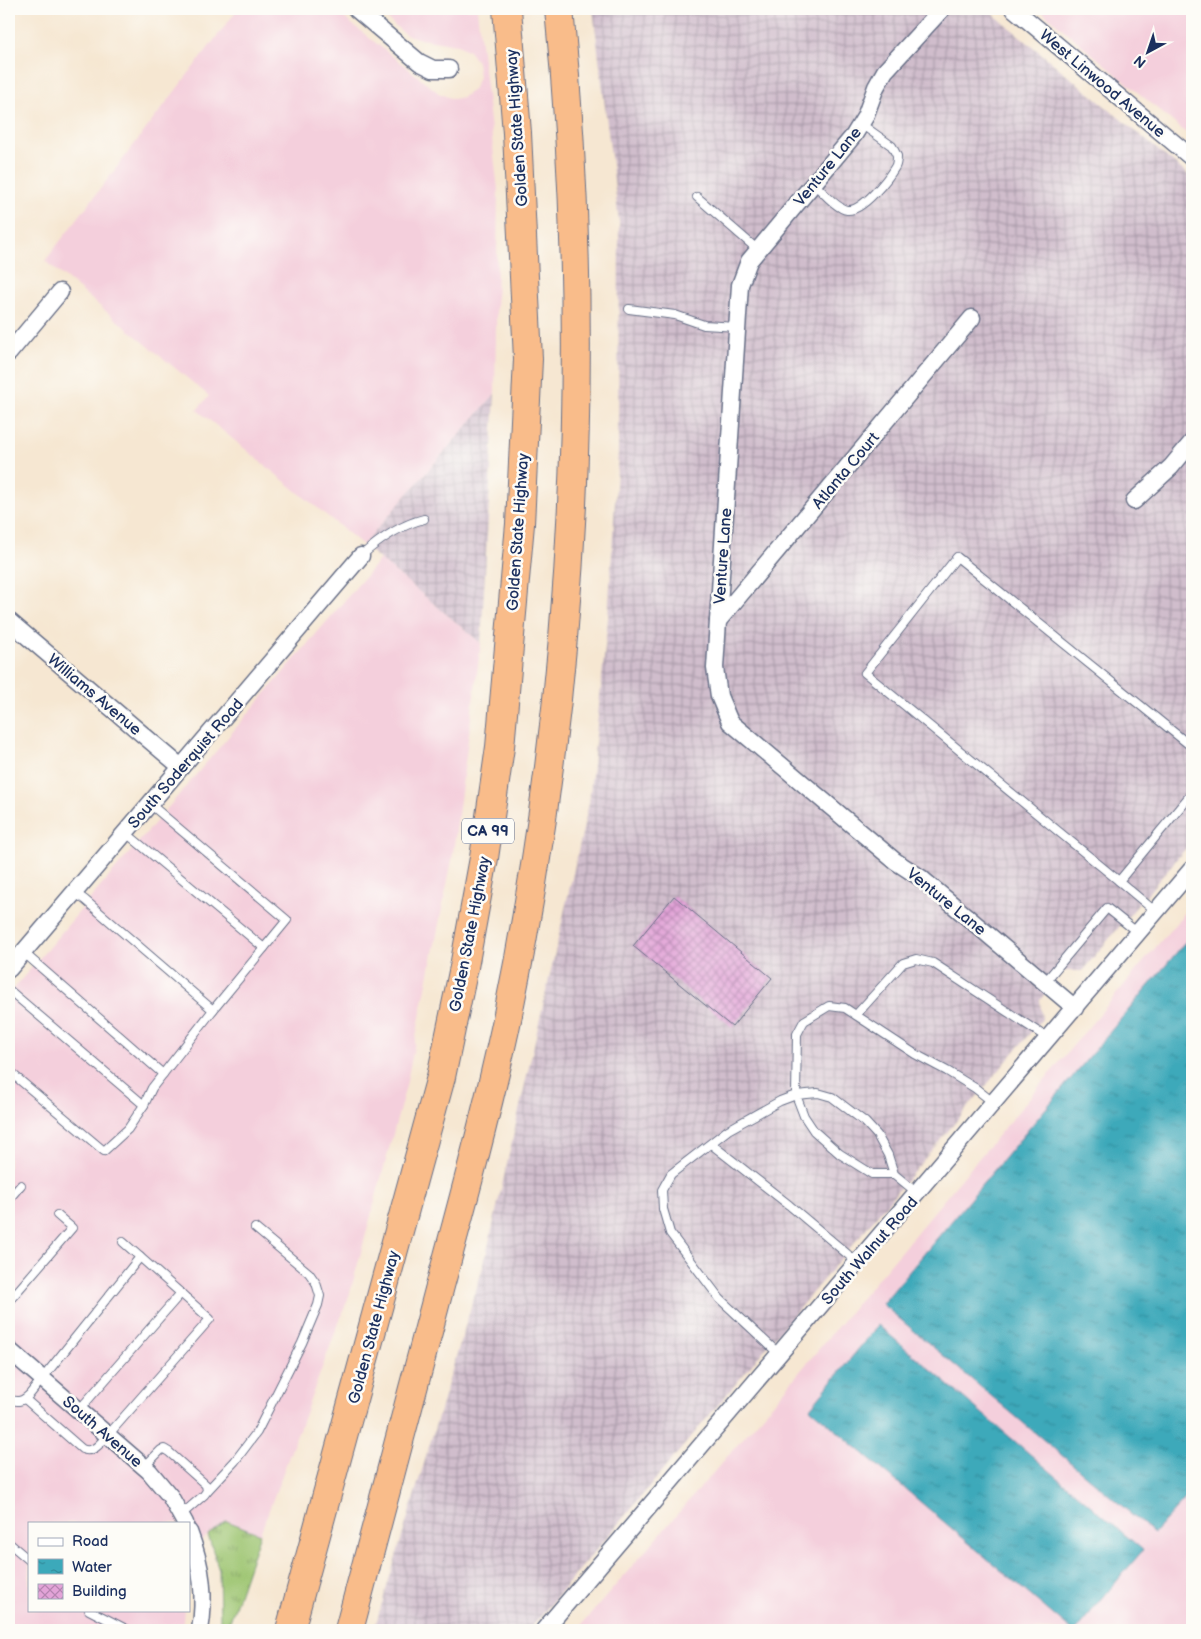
<svg xmlns="http://www.w3.org/2000/svg" width="1201" height="1639" viewBox="0 0 1201 1639" font-family="'Balsamiq Sans',sans-serif">
<defs>
<pattern id="industrial-grid" width="8" height="8" patternUnits="userSpaceOnUse" patternTransform="scale(1.25)"><rect width="8" height="8" fill="#d0bdcc"/><path d="M0 4h8M4 0v8" fill="none" stroke="#a89aa9"/></pattern>
<pattern id="grass-tufts" width="24" height="20" patternUnits="userSpaceOnUse" patternTransform="scale(1.25)"><rect width="24" height="20" fill="#9cc46f"/><path d="M3 7l-1-3M5 7V3M7 7l1-3M15 17l-1-3M17 17v-4M19 17l1-3" fill="none" stroke="#7ea05e"/></pattern>
<pattern id="water-ripples" width="26" height="14" patternUnits="userSpaceOnUse" patternTransform="scale(1.25)"><rect width="26" height="14" fill="#3ca9ba"/><path d="M2 4q2-2 4 0t4 0M15 11q2-2 4 0t4 0" fill="none" stroke="#328a9a"/></pattern>
<pattern id="building-cross-hatch" width="8" height="8" patternUnits="userSpaceOnUse" patternTransform="scale(1.25)"><rect width="8" height="8" fill="#e2a3d7"/><path d="M0 0l8 8M0 8l8-8" fill="none" stroke="#b685b2"/></pattern>
</defs>
<rect width="100%" height="100%" fill="#fdfcf7"/>
<filter id="ink" filterUnits="userSpaceOnUse"><feTurbulence type="fractalNoise" baseFrequency=".02" numOctaves="2"/><feDisplacementMap in="SourceGraphic" scale="10" xChannelSelector="R" yChannelSelector="G"/><feConvolveMatrix kernelMatrix="1 2 1 2 8 2 1 2 1" color-interpolation-filters="sRGB"/></filter>
<filter id="wash" filterUnits="userSpaceOnUse"><feTurbulence type="fractalNoise" baseFrequency=".0096" numOctaves="4" result="noise"/><feDisplacementMap in="SourceGraphic" scale="20" xChannelSelector="R" yChannelSelector="G"/><feGaussianBlur stdDeviation="1.12" result="paint"/><feColorMatrix in="noise" values="0 0 0 0 0 0 0 0 0 0 0 0 0 0 0 0 0 1.4 0 .05"/><feComposite in="paint" operator="in"/></filter>
<g filter="url(#wash)">
<rect width="100%" height="100%" fill="#f6e7d2"/>
<!-- built -->
<g fill="#f4cfdc">
<polygon points="238,9 333,9 440,94 453,99 463,97 473,90 479,77 477,62 469,51 458,45 420,39 405,34 375,9 477,9 498,190 495,394 363,545 197,410 209,396 45,261"/>
<polygon points="1039,9 1192,9 1192,138"/>
<polygon points="380,559 481,643 452,860 406,1086 350,1293 260,1534 227,1521 189,1550 189,1523 29,1523 29,1610 184,1610 182,1630 9,1630 9,994"/>
<polygon points="1192,904 1192,1630 577,1630 771,1406"/>
</g>
<!-- industrial -->
<g fill="url(#industrial-grid)">
<polygon points="593,9 987,9 1192,178 1192,841 1082,971 1062,971 1040,1000 1042,1019 529,1630 374,1630 485,1260 589,803 608,618 618,452 619,222"/>
<polygon points="495,394 481,643 363,545"/>
</g>
<!-- grass -->
<polygon fill="url(#grass-tufts)" stroke="#5c7a66" points="227,1521 260,1534 227,1630 216,1630 220,1620 219,1570 208,1535"/>
<!-- water -->
<g fill="url(#water-ripples)" stroke="#2c6c8c">
<polygon points="1192,934 1192,1495 1185,1499 1154,1533 882,1304"/>
<polygon points="878,1325 1143,1550 1076,1630 1071,1630 810,1408"/>
</g>
<g id="blocks">
<!-- building -->
<polygon fill="url(#building-cross-hatch)" points="674,896 772,978 732,1027 633,946"/>
</g>
</g>
<g filter="url(#ink)">
<use href="#blocks" fill-opacity="0" stroke="#686f87" stroke-width="1"/>
<g fill="none" stroke-linecap="round" stroke-linejoin="round">
<!-- lane casing -->
<g stroke="#686f87" stroke-width="10">
<g id="lane">
<path d="M814 184C821 190 837 209 847 210 862 212 888 179 895 167 897 164 897 159 897 156L892 146 861 124"/>
<polyline points="697,197 758,250"/>
<polyline points="629,309 675,315 704,325 737,327"/>
<path d="M361 556C380 539 400 525 424 519"/>
<polyline points="125,832 264,948"/>
<polyline points="1119,881 865,673 957,557 1192,747"/>
<polyline points="74,892 85,900 213,1010"/>
<polyline points="1156,912 1119,881 1192,793"/>
<polyline points="23,952 163,1074"/>
<polyline points="1045,982 1107,908 1138,933"/>
<polyline points="9,990 144,1105 128,1129 104,1151 9,1071"/>
<polyline points="856,1015 903,963 916,959 933,963 1049,1039"/>
<polyline points="144,1105 152,1088 213,1010 287,920 150,804"/>
<polyline points="711,1144 789,1205 858,1263"/>
<polyline points="894,1174 872,1174 840,1154 814,1131 804,1116 796,1095 818,1093 832,1097 865,1122 877,1135 888,1155 894,1174 917,1193"/>
<polyline points="9,1199 21,1185"/>
<polyline points="9,1301 72,1228 57,1215"/>
<polyline points="779,1354 720,1299 670,1233 663,1209 662,1190 671,1174 728,1130 780,1101 796,1095 797,1034 804,1021 829,1006 845,1008 915,1054 947,1071 975,1088 994,1103"/>
<path d="M9 1399C18 1403 23 1401 30 1394L140 1257"/>
<path d="M25 1399 82 1449C94 1454 101 1442 108 1435L210 1319 123 1242"/>
<polyline points="79,1410 181,1293"/>
<polyline points="145,1466 161,1450 164,1449 169,1452 206,1485 207,1491 204,1495 181,1515"/>
<polyline points="207,1491 235,1461 257,1432 302,1343 318,1305 320,1296 316,1283 309,1273 255,1228"/>
<polyline points="9,1543 29,1560"/>
<polyline points="89,1610 128,1630"/>
</g>
</g>
<!-- street casing -->
<g stroke="#686f87" stroke-width="19">
<g id="street">
<polyline points="356,9 419,62 433,69 449,69"/>
<polyline points="942,9 885,71 876,87 865,117 854,135 749,261 740,285 718,621 715,668 719,696 730,722 895,861 921,878 1075,1008"/>
<polyline points="1014,9 1192,158"/>
<polyline points="9,353 60,292"/>
<polyline points="1134,501 1171,467 1192,442"/>
<polyline points="9,621 181,767"/>
<polyline points="718,621 972,318"/>
<polyline points="9,969 361,556"/>
<polyline points="9,1350 149,1471 170,1496 185,1523"/>
<path d="M189 1532C201 1563 206 1597 200 1630"/>
<polyline points="544,1630 1192,869"/>
</g>
</g>
<!-- highway casing -->
<g stroke="#686f87" stroke-width="30">
<g id="highway">
<polyline points="290,1630 441,1077 464,967 484,858 500,747 520,524 528,359 517,133 507,9"/>
<path d="M349 1630C379 1516 410 1401 440 1286 463 1201 486 1116 505 1029 575 694 593 350 559 9"/>
</g>
</g>
<!-- lane -->
<use href="#lane" stroke="#fff" stroke-width="8"/>
<!-- street -->
<use href="#street" stroke="#fff" stroke-width="16"/>
<!-- highway -->
<use href="#highway" stroke="#f9bc8a" stroke-width="28"/>
</g>
</g>
<g text-anchor="middle" stroke-width="5" stroke-linejoin="round" paint-order="stroke">
<!-- shield labels -->
<rect fill="#fdfcf7" stroke="#5f6c8c" stroke-width="1" x="462" y="818.5" width="52" height="25" rx="4"/>
<g font-size="15" font-weight="bold" fill="#1b2f5e">
<text x="488" y="836">CA 99</text>
</g>
<!-- street labels -->
<g font-size="16" fill="#1b2f5e" stroke="#fdfcf7">
<text transform="translate(1103 83) rotate(40)" y="6">West Linwood Avenue</text>
<text transform="translate(516 128) rotate(-94)" y="6">Golden State Highway</text>
<text transform="translate(827 166) rotate(-51)" y="6">Venture Lane</text>
<text transform="translate(845 470) rotate(-50)" y="6">Atlanta Court</text>
<text transform="translate(517 532) rotate(-86)" y="6">Golden State Highway</text>
<text transform="translate(722 556) rotate(-86)" y="6">Venture Lane</text>
<text transform="translate(95 694) rotate(40)" y="6">Williams Avenue</text>
<text transform="translate(185 763) rotate(-49)" y="6">South Soderquist Road</text>
<text transform="translate(947 901) rotate(39)" y="6">Venture Lane</text>
<text transform="translate(469 934) rotate(-79)" y="6">Golden State Highway</text>
<text transform="translate(869 1250) rotate(-49)" y="6">South Walnut Road</text>
<text transform="translate(373 1327) rotate(-75)" y="6">Golden State Highway</text>
<text transform="translate(103 1431) rotate(41)" y="6">South Avenue</text>
</g>
</g>
<!-- margin -->
<rect width="1201" height="1639" fill="none" stroke="#fdfcf7" stroke-width="30"/>
<!-- legend -->
<rect x="28" y="1522" width="162" height="90" fill="#fdfcf7" stroke="#a3aaba"/>
<rect x="38" y="1538" width="25" height="8" fill="#ffffff" stroke="#a3aaba"/>
<text x="72" y="1546" font-size="15" fill="#1b2f5e">Road</text>
<rect x="38" y="1559" width="25" height="15" fill="url(#water-ripples)" stroke="#a3aaba"/>
<text x="72" y="1572" font-size="15" fill="#1b2f5e">Water</text>
<rect x="38" y="1584" width="25" height="15" fill="url(#building-cross-hatch)" stroke="#a3aaba"/>
<text x="72" y="1596" font-size="15" fill="#1b2f5e">Building</text>
<!-- north arrow -->
<g transform="translate(1148 52) rotate(220)" stroke="#fdfcf7" stroke-width="4" paint-order="stroke">
<path d="M0-4L9 19L0 12L-9 19Z" fill="#1b2f5e"/>
<text y="-8" font-size="14" font-weight="bold" text-anchor="middle" fill="#1b2f5e">N</text>
</g>
</svg>
